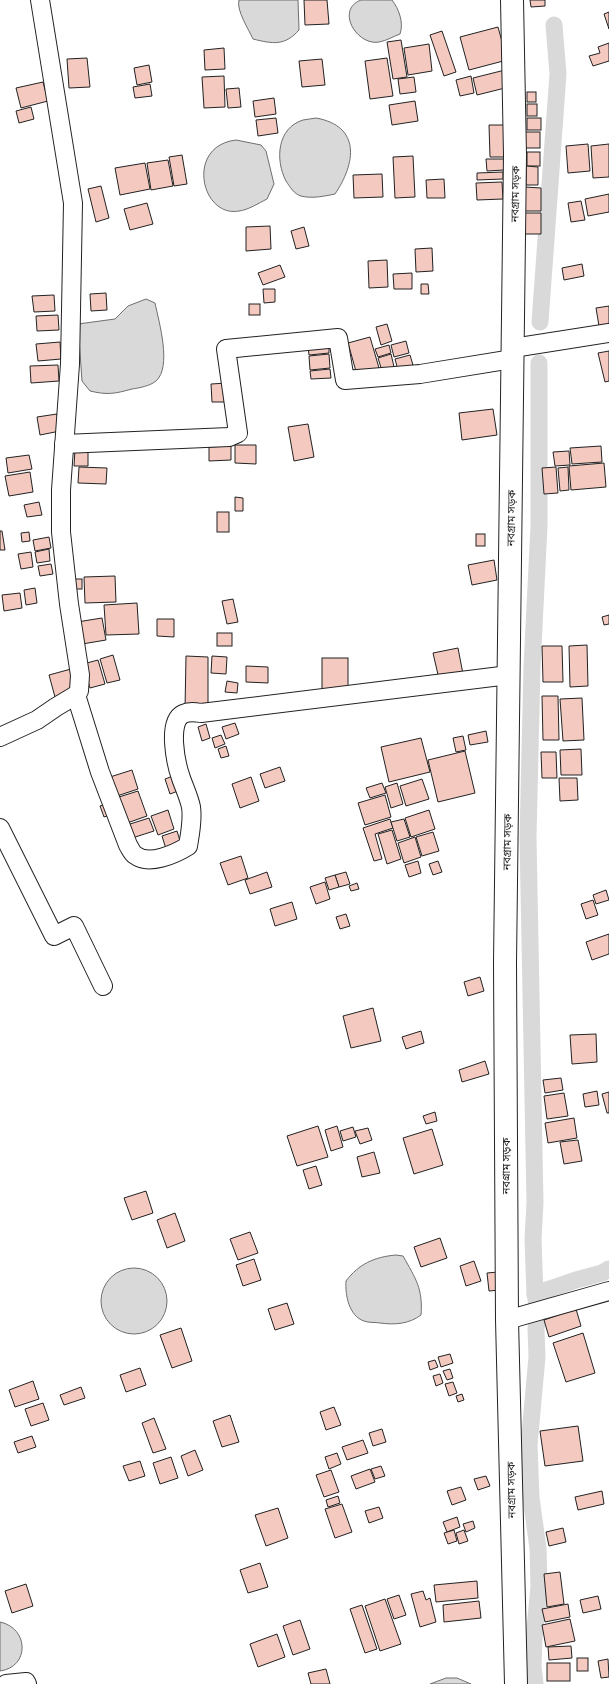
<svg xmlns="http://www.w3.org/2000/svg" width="609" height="1684" viewBox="0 0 609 1684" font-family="'IBM Plex Serif','Noto Sans Bengali',serif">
<rect width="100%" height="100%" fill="#fff"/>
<!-- water -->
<g fill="#d9d9d9" stroke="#6f6f6f">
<path d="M239 0H298L299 30C285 46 273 44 253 39 249 30 236 10 239 0Z"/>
<path d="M361 0H392C399 9 404 23 400 34 394 36 386 41 379 42 357 46 335 10 361 0Z"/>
<path d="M316 118C361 126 356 163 335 194 325 196 312 199 301 196 294 194 290 187 286 181 275 160 277 128 303 120 307 119 312 119 316 118Z"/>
<path d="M236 140 261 145 266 151 274 184 267 199C259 203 248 210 239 211 201 218 185 146 236 140Z"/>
<path d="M146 299 155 303C159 322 172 367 156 381 150 386 139 388 132 389 114 394 107 395 90 391L82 381 78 324 115 319 128 306Z"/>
<path d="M396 1255 403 1256C416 1279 423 1289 421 1315 409 1324 395 1325 380 1323 375 1322 369 1323 364 1321 349 1316 345 1295 346 1281 359 1264 374 1257 396 1255Z"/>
<circle cx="134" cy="1301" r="33"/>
<path d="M0 1622C29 1628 30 1667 0 1671Z"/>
<polygon points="446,1678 457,1678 471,1684 430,1684"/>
</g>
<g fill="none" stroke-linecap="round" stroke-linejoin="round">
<!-- canal -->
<g stroke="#d9d9d9" stroke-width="17">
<polyline points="540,322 558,74 554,25"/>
<polyline points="535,1294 576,1280 602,1273 609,1269"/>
<polyline points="535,1684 533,1666 534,1638 539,1587 538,1548 531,1498 529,1445 537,1357 536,1329 538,1310 535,1294 533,1239 535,1203 528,837 532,667 539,526 539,363"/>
</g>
</g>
<!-- building -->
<g fill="#f3c9c0" stroke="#222">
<polygon points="304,0 327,0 329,24 305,25"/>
<polygon points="530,0 545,0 545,6 531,7"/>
<polygon points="609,12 609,29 604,14"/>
<polygon points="498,27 507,60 469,70 460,37"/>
<polygon points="442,31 456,72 444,76 430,35"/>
<polygon points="401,40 407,77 393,79 387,42"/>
<polygon points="609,43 609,61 593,66 589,56 600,53 598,47"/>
<polygon points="429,44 432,71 408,75 404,48"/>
<polygon points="224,48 225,69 205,70 204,50"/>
<polygon points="87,58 90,87 69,88 67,59"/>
<polygon points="387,58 393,96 370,99 365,61"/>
<polygon points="322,59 325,85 302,87 299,61"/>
<polygon points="149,65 152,82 137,85 134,68"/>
<polygon points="505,70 509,87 477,95 473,78"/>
<polygon points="224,76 225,107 204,108 202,77"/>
<polygon points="471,76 474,93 460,96 456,80"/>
<polygon points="414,77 416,92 400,94 398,79"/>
<polygon points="43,82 48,101 21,108 16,88"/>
<polygon points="150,84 152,96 135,98 133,87"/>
<polygon points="239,88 241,107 228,108 226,89"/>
<rect x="527" y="92" width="9" height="10"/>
<polygon points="274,98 276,114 255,117 253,101"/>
<polygon points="415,101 418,121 392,125 389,105"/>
<rect x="527" y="104" width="10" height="12"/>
<polygon points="31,107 34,119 19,123 16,111"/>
<polygon points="276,118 278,133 258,136 256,120"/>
<rect x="527" y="118" width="14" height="12"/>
<polygon points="489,125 505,125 507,157 490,157"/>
<rect x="525" y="132" width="15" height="16"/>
<polygon points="588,144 590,171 568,173 566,146"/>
<polygon points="609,144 609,177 593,178 591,146"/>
<rect x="527" y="152" width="13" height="14"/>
<polygon points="182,155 187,184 174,186 169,157"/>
<polygon points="413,156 415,197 395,198 393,157"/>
<polygon points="486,159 504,159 504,170 487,171"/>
<polygon points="168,160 173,186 151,190 147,163"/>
<polygon points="145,163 150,189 120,195 115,168"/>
<polygon points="526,166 538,167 538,185 526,185"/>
<polygon points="503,172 503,179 477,180 477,173"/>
<polygon points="382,174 383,197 354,198 353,175"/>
<polygon points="444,179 445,198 427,198 426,180"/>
<polygon points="502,182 503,199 477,200 476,183"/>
<polygon points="101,186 109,218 96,222 88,189"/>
<polygon points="525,187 541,188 541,211 525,211"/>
<polygon points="609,194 609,212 588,216 585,199"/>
<polygon points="581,201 585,220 571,222 568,203"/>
<polygon points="147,203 153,224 130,230 124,209"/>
<polygon points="525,213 541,213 541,234 524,234"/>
<polygon points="270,226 271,249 246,251 246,227"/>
<polygon points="304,227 309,246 296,249 291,231"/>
<polygon points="432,248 433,271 416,272 415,249"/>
<polygon points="387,260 388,287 369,288 368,261"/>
<polygon points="582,264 584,276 564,280 562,268"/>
<polygon points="280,265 285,277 263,285 258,273"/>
<polygon points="412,273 412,289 394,289 393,274"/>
<polygon points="421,284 428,284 429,294 421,294"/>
<polygon points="263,289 275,289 275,302 264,303"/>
<polygon points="106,293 107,310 91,311 90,294"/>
<polygon points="54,295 55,311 34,312 32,296"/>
<rect x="249" y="304" width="11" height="11"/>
<polygon points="609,306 609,324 599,326 596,308"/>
<polygon points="58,315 59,330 37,331 36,316"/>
<polygon points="387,324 392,341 381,345 376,327"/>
<polygon points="370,337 379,368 357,375 348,343"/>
<polygon points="406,341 409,353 394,357 391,345"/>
<polygon points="60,342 61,359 38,361 36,344"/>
<polygon points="329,345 329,353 309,355 308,347"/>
<polygon points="389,345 391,353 378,357 375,349"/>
<polygon points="609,351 609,381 605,382 598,353"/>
<polygon points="329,354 330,368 310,370 309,356"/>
<polygon points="391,354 395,371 383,374 378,358"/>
<polygon points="410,355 413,365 398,370 395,359"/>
<polygon points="58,365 59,381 31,383 30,366"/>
<polygon points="330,369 331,378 311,379 310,371"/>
<polygon points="227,383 228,402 212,402 211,384"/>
<polygon points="493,409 497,435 462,440 459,413"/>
<polygon points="57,414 60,431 40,435 37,417"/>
<polygon points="308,424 314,457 294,461 288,427"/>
<polygon points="235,445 256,445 256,464 235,463"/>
<polygon points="231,446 231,460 209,461 209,447"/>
<polygon points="601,446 602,462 572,464 570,448"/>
<polygon points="75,449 88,449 88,466 74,466"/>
<polygon points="569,451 570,465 555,466 553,452"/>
<polygon points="29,455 32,469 8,473 6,458"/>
<polygon points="604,463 606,487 571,490 569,466"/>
<polygon points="79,467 107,468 106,484 78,483"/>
<polygon points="556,467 558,493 544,494 542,468"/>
<polygon points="568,467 569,490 560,491 558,468"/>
<polygon points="30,472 33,492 9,496 5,476"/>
<polygon points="235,497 243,498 243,511 235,511"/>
<polygon points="39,502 42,515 27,517 24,505"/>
<rect x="217" y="512" width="12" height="20"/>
<polygon points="0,531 2,531 5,550 0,550"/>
<polygon points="29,532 30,541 22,542 21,533"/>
<rect x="476" y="534" width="9" height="12"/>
<polygon points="49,537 51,548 35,551 33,540"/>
<polygon points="49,549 50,561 37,563 35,552"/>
<polygon points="31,552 33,567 21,569 18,554"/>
<polygon points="494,560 497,580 472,585 468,565"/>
<polygon points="51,564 53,574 40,576 38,566"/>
<polygon points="115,576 116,602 85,603 84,577"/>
<rect x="73" y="579" width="9" height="10"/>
<polygon points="35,588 37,603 26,605 24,590"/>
<polygon points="20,593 22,608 4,611 2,595"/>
<polygon points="233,599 238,622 227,624 222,601"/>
<polygon points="137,603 139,634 106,635 104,605"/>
<polygon points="609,615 609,624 604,625 602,617"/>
<polygon points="102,618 106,640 82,644 77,622"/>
<polygon points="157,619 174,619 174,637 157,636"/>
<rect x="217" y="633" width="15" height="13"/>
<polygon points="587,645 588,686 570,687 569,646"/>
<polygon points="542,646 562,646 563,682 543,682"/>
<polygon points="458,648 463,674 439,679 433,653"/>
<polygon points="113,655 120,680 107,683 100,659"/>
<polygon points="186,656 208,657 208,710 185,709"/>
<polygon points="212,656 227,657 226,674 211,673"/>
<rect x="322" y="658" width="26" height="32"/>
<polygon points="98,660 105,684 90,688 83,664"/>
<polygon points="246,666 268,667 268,683 246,682"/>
<polygon points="71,669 77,691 55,697 49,675"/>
<polygon points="227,681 238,683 237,693 225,692"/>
<polygon points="542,696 558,696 559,740 543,740"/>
<polygon points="582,698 584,740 563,741 560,699"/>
<polygon points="235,723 239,734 226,739 222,727"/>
<polygon points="206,724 210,738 202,741 198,727"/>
<polygon points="486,731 488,742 470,745 468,735"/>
<polygon points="221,735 225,744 215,748 212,738"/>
<polygon points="463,736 466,750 456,752 453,738"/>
<polygon points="421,738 430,772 389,782 381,747"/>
<polygon points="226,746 229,756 221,758 218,749"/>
<polygon points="581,749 582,775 561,775 560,750"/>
<polygon points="465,751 475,793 438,802 428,760"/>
<polygon points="541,752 556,752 557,778 542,778"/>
<polygon points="280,767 285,781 265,788 260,774"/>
<polygon points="132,770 138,789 117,796 110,777"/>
<polygon points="173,776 178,791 170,794 165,779"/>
<polygon points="251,777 259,801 240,808 232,784"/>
<polygon points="559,778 577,778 578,800 560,801"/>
<polygon points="422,779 429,799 406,806 400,786"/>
<polygon points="382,783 386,793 370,798 366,788"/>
<polygon points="397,783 403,804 391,808 385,787"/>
<polygon points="138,791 147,816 127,823 119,797"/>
<polygon points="385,795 391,817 365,825 358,803"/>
<polygon points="110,803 113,814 104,817 100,806"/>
<polygon points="168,810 174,829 158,835 151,816"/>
<polygon points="429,810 435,829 411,837 405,818"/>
<polygon points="149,818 154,831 132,838 127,825"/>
<polygon points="390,819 393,828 375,834 382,859 374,861 363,828"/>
<polygon points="404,819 410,837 397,841 391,822"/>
<polygon points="392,830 401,859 387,864 378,834"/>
<polygon points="177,831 181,844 166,849 162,836"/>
<polygon points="433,832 439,851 422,856 416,837"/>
<polygon points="415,837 421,857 404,863 398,843"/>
<polygon points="241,856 248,878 228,885 220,863"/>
<polygon points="418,861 421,873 409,877 405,865"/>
<polygon points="438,861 442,872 433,875 429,864"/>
<polygon points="267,872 272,887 250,894 245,880"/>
<polygon points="346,872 350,884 339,887 335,875"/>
<polygon points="335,875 339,887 329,890 325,878"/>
<polygon points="325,882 330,899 316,904 310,887"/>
<polygon points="357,883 359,889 351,891 349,886"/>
<polygon points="606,890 609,900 596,904 593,895"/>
<polygon points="593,900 598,915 586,919 581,904"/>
<polygon points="292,902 297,919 275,926 270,909"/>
<polygon points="346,914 350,926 340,929 336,917"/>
<polygon points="609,934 609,954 592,960 586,942"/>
<polygon points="480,977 484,991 468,996 464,982"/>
<polygon points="373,1008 381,1041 351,1048 343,1016"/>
<polygon points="421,1031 424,1043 406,1049 402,1037"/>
<polygon points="596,1034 597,1062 572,1064 570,1035"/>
<polygon points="485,1061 489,1074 462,1082 459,1070"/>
<polygon points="561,1078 563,1090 545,1093 543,1080"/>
<polygon points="597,1091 599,1105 585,1107 583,1094"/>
<polygon points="609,1092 609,1113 607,1113 602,1094"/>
<polygon points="564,1093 568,1116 547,1119 544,1096"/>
<polygon points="435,1112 437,1121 426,1124 423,1116"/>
<polygon points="574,1118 577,1138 548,1143 545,1123"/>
<polygon points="318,1126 328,1157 297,1166 287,1136"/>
<polygon points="337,1126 343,1147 331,1151 325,1130"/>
<polygon points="353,1127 356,1137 343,1141 340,1131"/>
<polygon points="368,1128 372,1140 360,1144 355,1131"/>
<polygon points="432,1129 443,1165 414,1174 403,1138"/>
<polygon points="578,1140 582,1161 564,1164 560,1142"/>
<polygon points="374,1152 380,1173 362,1177 357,1157"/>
<polygon points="316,1166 322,1185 309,1189 303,1170"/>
<polygon points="146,1191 153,1213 132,1220 124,1198"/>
<polygon points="175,1213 185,1241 167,1248 157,1220"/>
<polygon points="250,1232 258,1253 238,1260 230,1239"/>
<polygon points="440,1238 447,1258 421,1267 414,1247"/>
<polygon points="254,1259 261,1280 243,1286 236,1265"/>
<polygon points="474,1261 481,1281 466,1286 460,1266"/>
<polygon points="498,1272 500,1290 489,1291 487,1273"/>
<polygon points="287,1303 294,1324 275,1330 268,1309"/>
<polygon points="576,1309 581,1326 549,1337 544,1320"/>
<polygon points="181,1328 192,1361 172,1368 160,1335"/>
<polygon points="583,1333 595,1373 566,1382 553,1343"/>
<polygon points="450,1354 453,1363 441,1367 438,1357"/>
<polygon points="435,1360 438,1367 430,1370 428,1362"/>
<polygon points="140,1368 146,1385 126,1392 120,1375"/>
<polygon points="450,1369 453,1378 447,1380 443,1371"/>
<polygon points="440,1374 443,1383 436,1386 433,1376"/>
<polygon points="33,1381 39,1399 15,1407 9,1390"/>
<polygon points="453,1382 457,1393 449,1396 445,1384"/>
<polygon points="81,1387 85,1398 64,1405 60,1395"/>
<polygon points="462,1394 464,1400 458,1402 456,1396"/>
<polygon points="43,1403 49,1420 31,1426 25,1409"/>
<polygon points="334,1407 341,1425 326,1430 320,1412"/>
<polygon points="230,1415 239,1442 222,1447 213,1421"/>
<polygon points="154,1418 166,1449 153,1453 142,1423"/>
<polygon points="578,1426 583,1461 545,1466 540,1431"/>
<polygon points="382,1429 386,1442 373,1446 369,1433"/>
<polygon points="32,1436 36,1447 18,1453 14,1442"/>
<polygon points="363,1440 368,1453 347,1460 342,1447"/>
<polygon points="195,1450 203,1470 188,1476 181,1456"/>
<polygon points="337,1453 341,1464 329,1469 325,1457"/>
<polygon points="171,1457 178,1478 160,1484 153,1463"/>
<polygon points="140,1461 145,1476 129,1481 123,1466"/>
<polygon points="381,1466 385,1476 375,1479 371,1469"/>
<polygon points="370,1469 375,1482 356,1489 351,1476"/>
<polygon points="331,1470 339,1492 324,1497 316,1475"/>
<polygon points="486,1476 490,1486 478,1490 474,1479"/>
<polygon points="461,1487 466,1500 452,1505 447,1491"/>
<polygon points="602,1491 604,1504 578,1510 575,1497"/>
<polygon points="338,1496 340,1503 328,1507 326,1500"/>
<polygon points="342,1504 352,1532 335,1538 325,1509"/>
<polygon points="379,1507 383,1518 369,1523 365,1511"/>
<polygon points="278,1508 288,1538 266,1546 255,1515"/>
<polygon points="457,1517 460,1527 447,1532 443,1522"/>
<polygon points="473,1521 475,1528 466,1532 463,1524"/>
<polygon points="563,1528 566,1542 549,1546 546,1532"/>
<polygon points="454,1530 457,1541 448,1544 444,1533"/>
<polygon points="464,1530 468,1541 459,1544 456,1533"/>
<polygon points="260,1563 268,1587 248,1593 240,1570"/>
<polygon points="560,1572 564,1604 547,1607 544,1574"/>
<polygon points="477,1581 478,1598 436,1602 434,1585"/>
<polygon points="26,1584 33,1606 12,1613 5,1591"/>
<polygon points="423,1591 426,1600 430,1598 436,1622 420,1627 411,1594"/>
<polygon points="399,1595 406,1615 394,1619 387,1599"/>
<polygon points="598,1596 601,1609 583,1613 580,1600"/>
<polygon points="385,1599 401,1644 380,1651 365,1606"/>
<polygon points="479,1601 481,1618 444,1622 443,1605"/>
<polygon points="568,1604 570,1617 545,1622 542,1609"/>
<polygon points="362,1605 377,1649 365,1653 350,1609"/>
<polygon points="570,1619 575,1641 546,1647 542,1625"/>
<polygon points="300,1620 310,1649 293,1655 283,1626"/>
<polygon points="277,1634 285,1657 258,1667 250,1644"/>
<polygon points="571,1646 572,1658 549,1660 548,1647"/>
<rect x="577" y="1658" width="11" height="13"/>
<polygon points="608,1659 609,1677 601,1678 598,1661"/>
<rect x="547" y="1663" width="23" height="18"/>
<polygon points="326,1669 330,1684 311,1684 308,1673"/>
</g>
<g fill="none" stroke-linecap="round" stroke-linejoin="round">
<!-- minor casing -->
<g stroke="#222" stroke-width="20">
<g id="minor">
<polyline points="513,348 609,333"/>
<polyline points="64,444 229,437 238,433 226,349 338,338 345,380 420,374 513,359"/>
<path d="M76 695 100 772 128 845C130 848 132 853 135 855 149 866 175 854 188 846 190 834 193 820 191 807 189 797 184 787 181 778 176 764 167 722 183 714 189 711 195 712 201 713L509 675"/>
<polyline points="0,737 37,720 56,707 76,695 79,691 80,675 69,604 61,532 61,490 70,364 73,203 40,0"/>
<polyline points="0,828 54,936 74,926 103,986"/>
<polyline points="507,1320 609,1291"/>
<polyline points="6,1684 26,1682 27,1684"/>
</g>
</g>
<!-- major casing -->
<g stroke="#222" stroke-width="24">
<polyline id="major" points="512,0 515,155 505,963 507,1320 516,1684"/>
</g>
<!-- minor -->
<use href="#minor" stroke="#fff" stroke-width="18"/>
<!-- major -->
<use href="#major" stroke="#fff" stroke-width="22"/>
</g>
<g text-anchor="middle" stroke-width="3" stroke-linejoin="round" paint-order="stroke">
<!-- street labels -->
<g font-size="11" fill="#222" stroke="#fff">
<text transform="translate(515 194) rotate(-89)" y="4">নবগ্রাম সড়ক</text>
<text transform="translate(511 518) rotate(-89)" y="4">নবগ্রাম সড়ক</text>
<text transform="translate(507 842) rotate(-89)" y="4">নবগ্রাম সড়ক</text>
<text transform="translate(506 1166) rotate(-90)" y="4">নবগ্রাম সড়ক</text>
<text transform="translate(511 1490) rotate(-91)" y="4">নবগ্রাম সড়ক</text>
</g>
</g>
</svg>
